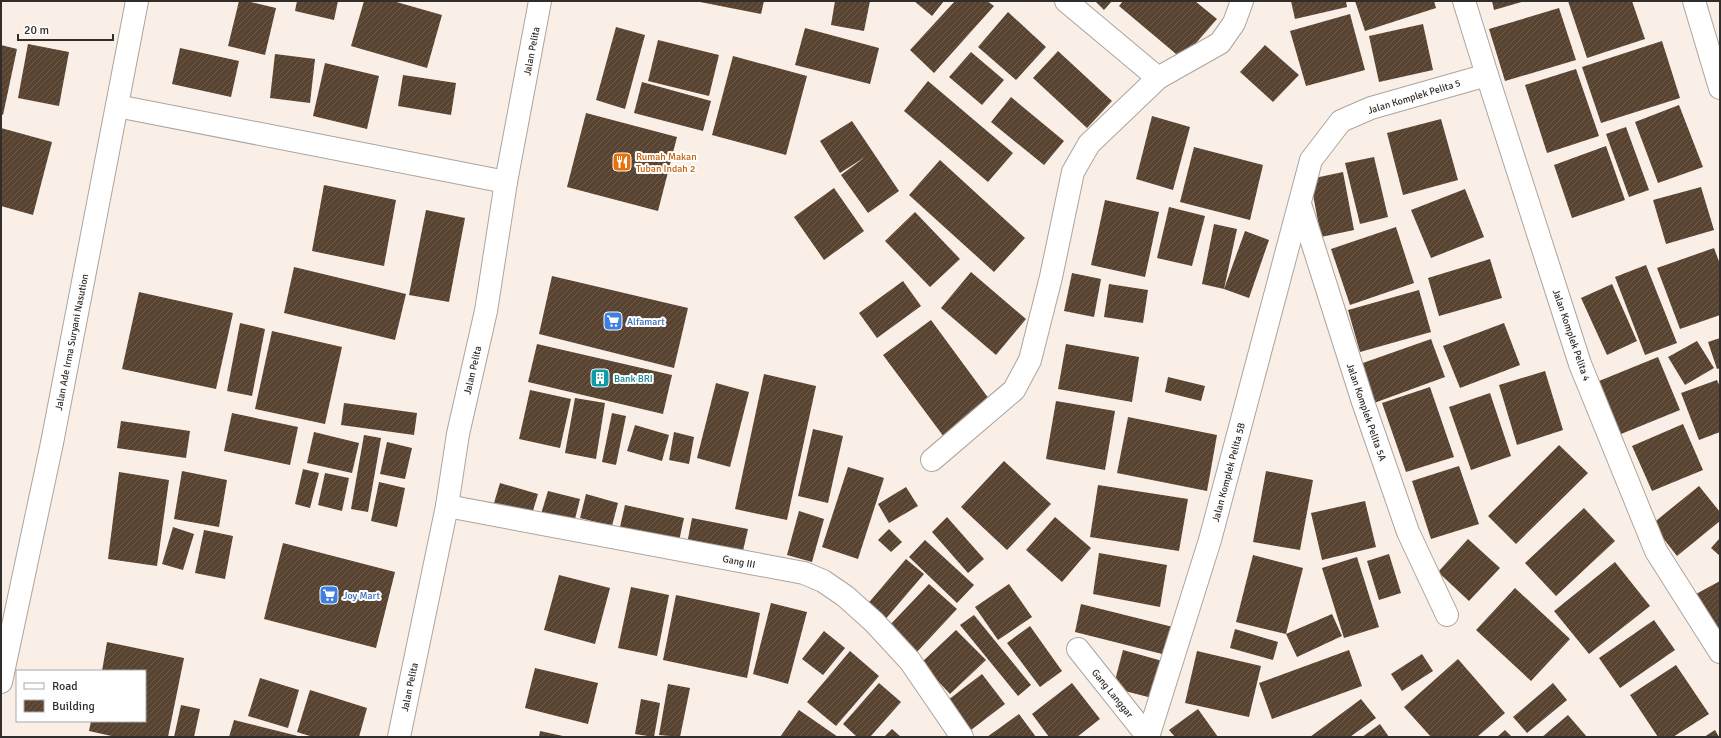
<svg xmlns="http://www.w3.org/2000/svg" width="1721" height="738" viewBox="0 0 1721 738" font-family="Signika,sans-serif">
<defs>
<pattern id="building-hatch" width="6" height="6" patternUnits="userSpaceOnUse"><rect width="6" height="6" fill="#584230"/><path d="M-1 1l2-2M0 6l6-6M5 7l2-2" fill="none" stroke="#6d5b4d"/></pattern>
</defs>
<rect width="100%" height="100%" fill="#f9efe7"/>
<!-- building -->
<g fill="url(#building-hatch)">
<polygon points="239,1 246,1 276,8 265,55 228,46"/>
<polygon points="297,1 338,1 334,20 295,11"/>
<polygon points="364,1 393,1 442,15 427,68 351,46"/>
<polygon points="695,1 764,1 761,14"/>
<polygon points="835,1 870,1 864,31 831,25"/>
<polygon points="914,1 944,1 932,16"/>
<polygon points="955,1 987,1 994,6 934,73 910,50"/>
<polygon points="1095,1 1112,1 1104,10"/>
<polygon points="1123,1 1195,1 1217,19 1182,59 1119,6"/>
<polygon points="1291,1 1346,1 1347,7 1295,19"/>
<polygon points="1355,1 1434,1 1436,8 1365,31"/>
<polygon points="1492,1 1525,1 1494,10"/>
<polygon points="1568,1 1632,1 1645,39 1587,58"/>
<polygon points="1559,8 1576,60 1505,81 1489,29"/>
<polygon points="1008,12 1046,47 1016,80 978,47"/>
<polygon points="1350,14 1365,70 1306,86 1290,31"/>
<polygon points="1423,24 1433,70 1379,82 1369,36"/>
<polygon points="616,27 645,35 625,109 596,100"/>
<polygon points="805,28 879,48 870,84 795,65"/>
<polygon points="658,40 719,55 709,96 648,81"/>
<polygon points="1662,41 1680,98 1601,123 1582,67"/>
<polygon points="28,44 69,52 59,106 18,98"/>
<polygon points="1,45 17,49 3,115 1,114"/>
<polygon points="1265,45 1299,75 1273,102 1240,72"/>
<polygon points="180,48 239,61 231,97 172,84"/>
<polygon points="1058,51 1112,101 1087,128 1033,78"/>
<polygon points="971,52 1004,80 982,105 949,77"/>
<polygon points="275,54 315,59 310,103 270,98"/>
<polygon points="733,56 807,76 786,155 712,135"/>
<polygon points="325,63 379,76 367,129 313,116"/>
<polygon points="1576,69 1599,136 1547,153 1525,85"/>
<polygon points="403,75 456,83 451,115 398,106"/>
<polygon points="928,81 1013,153 988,182 904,111"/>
<polygon points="642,82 711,101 703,131 634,113"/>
<polygon points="1011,97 1064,141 1044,165 991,122"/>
<polygon points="1679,105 1703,167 1658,183 1635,122"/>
<polygon points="586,113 677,137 658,211 567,187"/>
<polygon points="1152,116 1190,127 1173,190 1136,179"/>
<polygon points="1441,119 1458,180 1403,195 1387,133"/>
<polygon points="852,121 899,191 868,213 841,175 865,157 840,173 820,141"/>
<polygon points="1626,127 1649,190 1629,197 1606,134"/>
<polygon points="1,128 52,142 33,215 1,206"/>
<polygon points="1606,146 1625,200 1572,218 1554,165"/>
<polygon points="1194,147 1263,165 1250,220 1180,202"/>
<polygon points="1374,157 1388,217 1360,224 1345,163"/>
<polygon points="940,160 1025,238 994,272 909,195"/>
<polygon points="1343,172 1354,230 1321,237 1310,179"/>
<polygon points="324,185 396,200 384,266 312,251"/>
<polygon points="1701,187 1714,230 1666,244 1653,200"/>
<polygon points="834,188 864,231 824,260 794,217"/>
<polygon points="1465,189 1484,237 1431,258 1411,210"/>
<polygon points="1105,200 1159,212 1145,277 1091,265"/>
<polygon points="1169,207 1205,216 1192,266 1157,258"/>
<polygon points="426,210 465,218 449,302 409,295"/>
<polygon points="915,212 960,259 930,287 885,241"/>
<polygon points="1214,224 1237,229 1224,289 1245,231 1269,240 1249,298 1224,289 1202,284"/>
<polygon points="1396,227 1414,283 1350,305 1331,249"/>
<polygon points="1714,248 1720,264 1720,315 1680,329 1657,268"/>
<polygon points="1490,259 1502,298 1439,316 1428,278"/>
<polygon points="1646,265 1677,343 1645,355 1615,277"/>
<polygon points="294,267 406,294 395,340 284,313"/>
<polygon points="971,272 1026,319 996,355 941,308"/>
<polygon points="1072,273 1101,279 1094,317 1064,311"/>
<polygon points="552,276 688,308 674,368 539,334"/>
<polygon points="903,281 921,306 877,338 859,313"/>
<polygon points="1109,284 1148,290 1143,323 1104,317"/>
<polygon points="1612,284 1637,341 1607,355 1581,298"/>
<polygon points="1419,290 1431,332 1360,352 1348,310"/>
<polygon points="139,292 233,313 216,389 122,369"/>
<polygon points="931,320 992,403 944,437 883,355"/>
<polygon points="240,323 265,329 252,396 227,391"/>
<polygon points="1504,323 1520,365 1460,388 1443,346"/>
<polygon points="272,331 342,347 325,424 255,409"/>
<polygon points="1720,338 1720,368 1717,369 1708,342"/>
<polygon points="1431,339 1445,377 1374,403 1360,364"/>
<polygon points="1697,341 1714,368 1685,385 1668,357"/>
<polygon points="537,344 672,375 663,414 528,382"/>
<polygon points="1066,344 1139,357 1132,402 1058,389"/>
<polygon points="1658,357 1680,410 1621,434 1599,381"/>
<polygon points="1545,371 1563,430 1517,445 1499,385"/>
<polygon points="764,374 816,386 787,520 735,509"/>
<polygon points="1168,377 1205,386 1201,401 1165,392"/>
<polygon points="1717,380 1720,387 1720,432 1699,440 1681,393"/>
<polygon points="716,383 749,392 730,467 697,458"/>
<polygon points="1430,387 1454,457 1406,472 1382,403"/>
<polygon points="530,390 571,399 560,448 519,439"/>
<polygon points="1490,393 1511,456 1471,470 1449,407"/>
<polygon points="575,398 605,403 596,459 565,453"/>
<polygon points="1056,401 1115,411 1105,470 1046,459"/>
<polygon points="344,403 417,413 414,435 341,425"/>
<polygon points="232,413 298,427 290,465 224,451"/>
<polygon points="612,413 626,416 616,465 602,462"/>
<polygon points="1128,417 1217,435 1207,491 1117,473"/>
<polygon points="121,421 190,431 186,458 117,448"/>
<polygon points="1683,424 1703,470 1652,491 1632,446"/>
<polygon points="635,425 669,435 662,461 627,451"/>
<polygon points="813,429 843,436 828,503 798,496"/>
<polygon points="314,432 359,443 352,473 307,463"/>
<polygon points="674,432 694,437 689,464 669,460"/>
<polygon points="364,435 381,438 368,512 351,509"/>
<polygon points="387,442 412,448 405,479 380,474"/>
<polygon points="1559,445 1588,473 1516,544 1488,516"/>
<polygon points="1004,461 1051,504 1007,550 961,507"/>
<polygon points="1459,466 1479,524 1431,539 1412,481"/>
<polygon points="848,467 884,478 858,559 822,547"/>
<polygon points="303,469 319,473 310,508 295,504"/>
<polygon points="182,471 227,480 219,527 174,519"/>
<polygon points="1266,471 1313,480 1300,550 1253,542"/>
<polygon points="119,472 169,480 157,566 108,559"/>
<polygon points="325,473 349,478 342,511 318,505"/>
<polygon points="379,482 405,488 397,527 371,521"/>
<polygon points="500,483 538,494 532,514 494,503"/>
<polygon points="1098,485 1188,499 1179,551 1090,537"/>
<polygon points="1699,486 1720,512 1720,521 1677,556 1652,524"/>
<polygon points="906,487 918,506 889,523 878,504"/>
<polygon points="548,491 580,499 574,523 541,514"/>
<polygon points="586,494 618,503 612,526 580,518"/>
<polygon points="1365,501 1376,547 1322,560 1311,513"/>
<polygon points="625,505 684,518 679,541 620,527"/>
<polygon points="1584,508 1615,541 1556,596 1525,563"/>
<polygon points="799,511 824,519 812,562 787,555"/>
<polygon points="947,517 984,559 968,573 932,532"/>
<polygon points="1055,517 1091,548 1062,582 1026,550"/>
<polygon points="692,518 748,529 742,555 687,544"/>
<polygon points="173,527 194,534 183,570 162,564"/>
<polygon points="889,529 902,542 891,552 878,540"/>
<polygon points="204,530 233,536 225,579 195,573"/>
<polygon points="1720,538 1720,556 1711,548"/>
<polygon points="1468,539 1500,568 1469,601 1438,572"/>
<polygon points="925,540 974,585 957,603 909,557"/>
<polygon points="283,543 395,572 376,648 264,619"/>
<polygon points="1099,553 1167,565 1160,607 1093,594"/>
<polygon points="1389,554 1401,593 1379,600 1367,561"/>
<polygon points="1253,555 1303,568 1286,634 1236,622"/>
<polygon points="1357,557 1379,627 1344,638 1322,568"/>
<polygon points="906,559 924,574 883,622 865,607"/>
<polygon points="1615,562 1650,606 1589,654 1554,611"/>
<polygon points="559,575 610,588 595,644 544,630"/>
<polygon points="1720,581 1720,634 1719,635 1696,594"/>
<polygon points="929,584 957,609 915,654 887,628"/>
<polygon points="1009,584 1032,617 998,640 975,607"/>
<polygon points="631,587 669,595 657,656 618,648"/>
<polygon points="1515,588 1570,639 1531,681 1476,630"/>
<polygon points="676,595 760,613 747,678 663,660"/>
<polygon points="771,603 807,612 788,684 753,674"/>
<polygon points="1081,604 1177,628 1170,656 1075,632"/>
<polygon points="1332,614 1342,636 1297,657 1286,634"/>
<polygon points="974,615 1031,685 1018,696 960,625"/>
<polygon points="1654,620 1675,650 1620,688 1599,658"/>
<polygon points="1030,626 1062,671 1040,687 1007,643"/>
<polygon points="1235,629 1278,642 1273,660 1230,648"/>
<polygon points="956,630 986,660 950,694 921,663"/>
<polygon points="824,631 845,648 823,675 802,659"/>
<polygon points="107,642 184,658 168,737 116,737 89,731 91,721 145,721 145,671 102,671"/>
<polygon points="1123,650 1166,662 1156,699 1113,688"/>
<polygon points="1349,650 1362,686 1272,719 1259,683"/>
<polygon points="850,651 879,676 836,726 807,702"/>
<polygon points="1197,651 1261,666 1249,717 1185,703"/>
<polygon points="1422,654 1433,671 1402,691 1391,674"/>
<polygon points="1458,659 1505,713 1477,737 1431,737 1404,707"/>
<polygon points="1676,665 1709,714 1673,737 1658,737 1630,695"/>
<polygon points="535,668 598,683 588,724 525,708"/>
<polygon points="982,674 1005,704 967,733 944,703"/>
<polygon points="260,678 299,690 288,728 248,716"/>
<polygon points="879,683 901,702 870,737 857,737 843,724"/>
<polygon points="1072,683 1100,719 1077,737 1049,737 1032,714"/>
<polygon points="1553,683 1567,700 1527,733 1513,717"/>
<polygon points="668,684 690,688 680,737 659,735"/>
<polygon points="310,690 367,708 359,737 313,737 297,732"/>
<polygon points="641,699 660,703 654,737 635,734"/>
<polygon points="1361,699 1376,718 1350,737 1310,737"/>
<polygon points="181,705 200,709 194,737 174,737"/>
<polygon points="1198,709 1218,737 1175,737 1169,730"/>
<polygon points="799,710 838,737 780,737"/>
<polygon points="1019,714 1036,737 987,737"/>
<polygon points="1568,715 1587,737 1542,737"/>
<polygon points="234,720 298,736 298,737 229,737"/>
<polygon points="1380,724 1389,737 1362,737"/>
<polygon points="892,729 901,737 884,737"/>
<polygon points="1505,730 1512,737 1497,737"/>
<polygon points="1715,730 1719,737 1704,737"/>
<polygon points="540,731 563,736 563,737 539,737"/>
</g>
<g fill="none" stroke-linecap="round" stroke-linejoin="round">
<!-- street casing -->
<g stroke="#ada49d" stroke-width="24">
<g id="street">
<polyline points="1066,1 1158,78"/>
<polyline points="1464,1 1487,75 1580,364 1656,551 1720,652"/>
<polyline points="1694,1 1720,88"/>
<polyline points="117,106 506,182"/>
<polyline points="1300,204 1363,402 1408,532 1447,615"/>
<polyline points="932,460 1014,390 1030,360 1051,277 1073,172 1089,144 1158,78 1220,43 1234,23 1242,1"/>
<polyline points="447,506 804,573 823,581 845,596 874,622 910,661 962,737"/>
<polyline points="1078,649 1148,737"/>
<polyline points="1,682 52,443 137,1"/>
<polyline points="1148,737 1210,540 1311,160 1341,121 1371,108 1487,75"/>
</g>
</g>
<!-- secondary casing -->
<g stroke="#ada49d" stroke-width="24">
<polyline id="secondary" points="399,737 447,506 458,434 486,311 506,182 540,1"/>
</g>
<!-- street -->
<use href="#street" stroke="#fff" stroke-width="22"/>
<!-- secondary -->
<use href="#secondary" stroke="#fff" stroke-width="22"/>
</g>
<!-- icons -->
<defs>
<g id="restaurant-square" transform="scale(1)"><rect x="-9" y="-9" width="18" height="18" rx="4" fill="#e8710a" stroke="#fefefe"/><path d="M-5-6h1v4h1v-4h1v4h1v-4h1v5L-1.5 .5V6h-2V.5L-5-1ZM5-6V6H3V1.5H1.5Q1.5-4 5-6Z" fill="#fff"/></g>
<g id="supermarket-square" transform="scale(1)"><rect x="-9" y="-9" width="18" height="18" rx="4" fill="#3f7fe0" stroke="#fefefe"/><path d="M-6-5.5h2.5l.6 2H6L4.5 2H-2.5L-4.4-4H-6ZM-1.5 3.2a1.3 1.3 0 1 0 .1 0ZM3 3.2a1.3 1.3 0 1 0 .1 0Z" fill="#fff"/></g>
<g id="building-square" transform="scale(1)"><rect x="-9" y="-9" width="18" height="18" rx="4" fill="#0f9aa8" stroke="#fefefe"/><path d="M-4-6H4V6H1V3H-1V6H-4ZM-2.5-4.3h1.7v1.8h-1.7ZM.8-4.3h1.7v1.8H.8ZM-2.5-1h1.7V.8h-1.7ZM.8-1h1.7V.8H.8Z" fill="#fff"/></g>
</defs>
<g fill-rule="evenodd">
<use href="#restaurant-square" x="622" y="162"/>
<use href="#supermarket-square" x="613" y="321"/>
<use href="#building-square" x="600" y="378"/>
<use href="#supermarket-square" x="329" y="595"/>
</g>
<g text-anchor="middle" stroke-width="4" stroke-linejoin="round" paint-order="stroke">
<!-- street labels -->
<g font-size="10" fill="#312d2a" stroke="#fefefe">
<text transform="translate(531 51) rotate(-79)" y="4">Jalan Pelita</text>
<text transform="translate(1414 96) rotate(-17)" y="4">Jalan Komplek Pelita 5</text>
<text transform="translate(1572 335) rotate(71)" y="4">Jalan Komplek Pelita 4</text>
<text transform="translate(71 342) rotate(-79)" y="4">Jalan Ade Irma Suryani Nasution</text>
<text transform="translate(472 370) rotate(-77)" y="4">Jalan Pelita</text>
<text transform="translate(1367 412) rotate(71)" y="4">Jalan Komplek Pelita 5A</text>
<text transform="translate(1228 472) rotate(-75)" y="4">Jalan Komplek Pelita 5B</text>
<text transform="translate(739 561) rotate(11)" y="4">Gang III</text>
<text transform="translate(409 687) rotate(-78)" y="4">Jalan Pelita</text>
<text transform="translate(1113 693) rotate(51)" y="4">Gang Langgar</text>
</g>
<!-- food labels -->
<g font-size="10" fill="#c56008" stroke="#fefefe" text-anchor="start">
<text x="636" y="160">Rumah Makan<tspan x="636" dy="12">Tuban Indah 2</tspan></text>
</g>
<!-- shop labels -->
<g font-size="10" fill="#366cbe" stroke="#fefefe" text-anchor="start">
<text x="627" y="325">Alfamart</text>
<text x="343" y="599">Joy Mart</text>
</g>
<!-- culture labels -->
<g font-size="10" fill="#0d838f" stroke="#fefefe" text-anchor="start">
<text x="614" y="382">Bank BRI</text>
</g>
</g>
<!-- border -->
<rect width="1721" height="738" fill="none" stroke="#312d2a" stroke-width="4"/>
<!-- legend -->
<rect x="16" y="670" width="130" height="52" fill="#fefefe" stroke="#acaaa9"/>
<rect x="24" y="683" width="20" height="6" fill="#ffffff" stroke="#acaaa9"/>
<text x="52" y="690" font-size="12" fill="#312d2a">Road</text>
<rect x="24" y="700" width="20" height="12" fill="url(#building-hatch)" stroke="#acaaa9"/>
<text x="52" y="710" font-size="12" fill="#312d2a">Building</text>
<!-- scale -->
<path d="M18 34v6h95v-6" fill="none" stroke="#312d2a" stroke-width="2"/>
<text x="24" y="34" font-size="12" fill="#312d2a" stroke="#fefefe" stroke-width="3" paint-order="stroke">20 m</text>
</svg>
